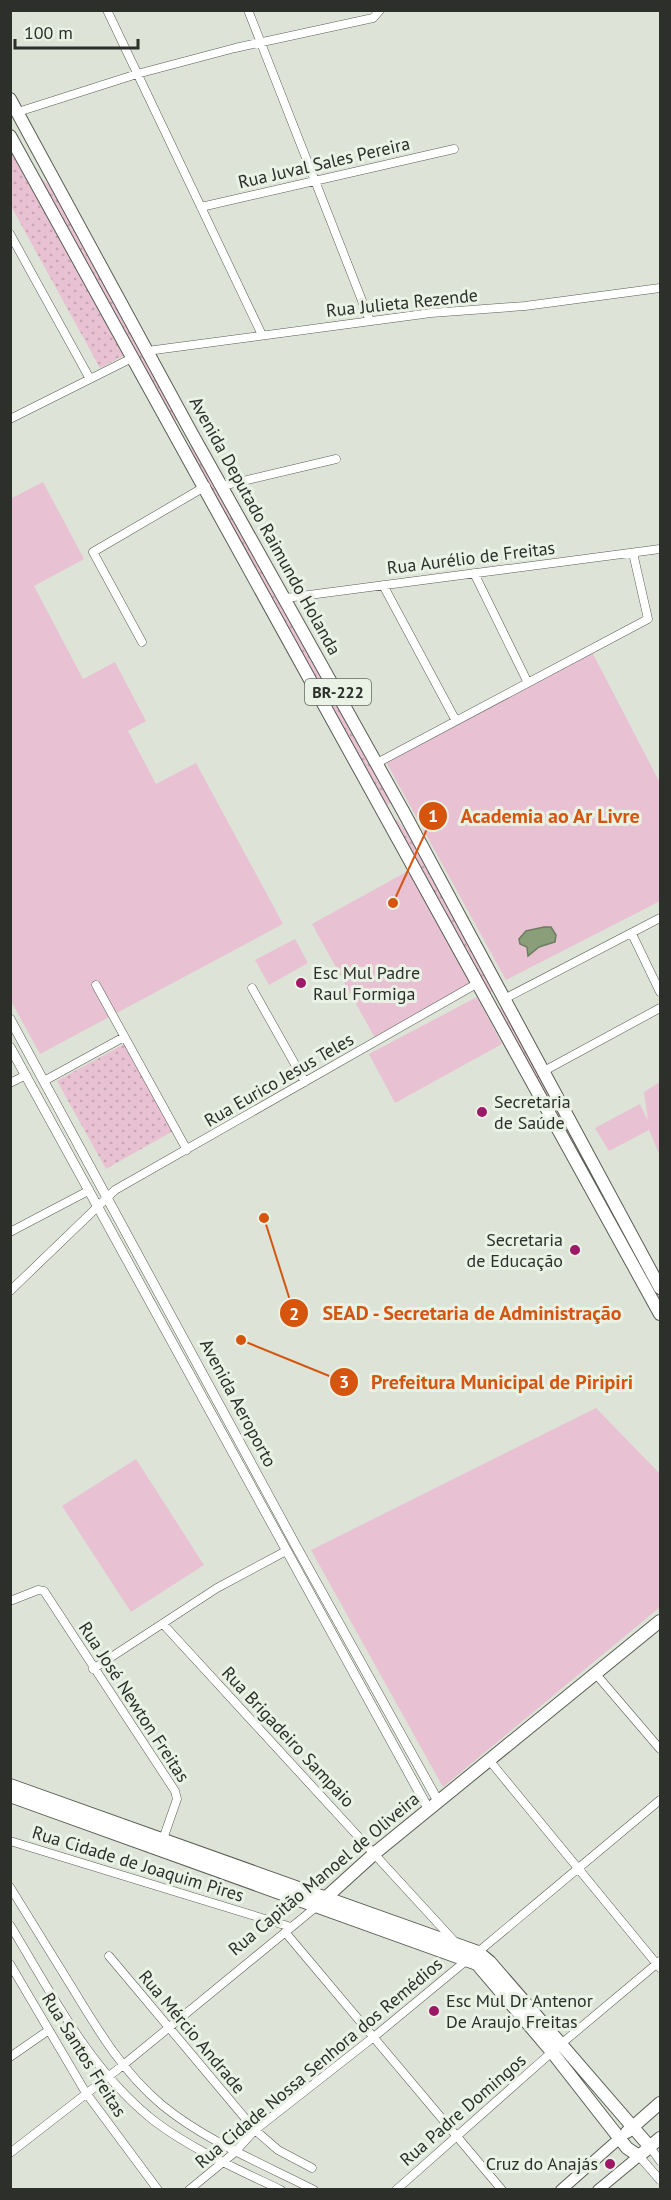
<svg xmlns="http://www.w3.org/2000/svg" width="671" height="2200" viewBox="0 0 671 2200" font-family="'PT Sans',sans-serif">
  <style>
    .green { fill: #e8c1d2 }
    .park { fill: url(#park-dots) }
    .water { fill: #8a9e79; stroke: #6e7d61; stroke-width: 1.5 }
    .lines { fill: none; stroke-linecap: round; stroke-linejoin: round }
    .minor-casing { stroke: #585e53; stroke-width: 9 }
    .tertiary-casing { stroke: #585e53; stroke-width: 10 }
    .secondary-casing { stroke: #585e53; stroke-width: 12 }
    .primary-casing { stroke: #585e53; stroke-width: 14 }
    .minor { stroke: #fff; stroke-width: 8 }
    .tertiary { stroke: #fff; stroke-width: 9 }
    .secondary { stroke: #fff; stroke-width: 10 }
    .primary { stroke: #fff; stroke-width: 12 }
    .poi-dot { fill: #9e1868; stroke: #eaf1e5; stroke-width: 2 }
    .labels { text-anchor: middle; stroke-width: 6; stroke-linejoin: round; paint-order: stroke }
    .shield { fill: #eaf1e5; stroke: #656962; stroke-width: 1.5 }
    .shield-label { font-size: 16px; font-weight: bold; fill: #2c2f2a }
    .street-label { font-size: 18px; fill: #2c2f2a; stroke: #eaf1e5 }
    .poi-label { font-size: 18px; fill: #2c2f2a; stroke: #eaf1e5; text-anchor: start }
    .leader { fill: none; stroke: #d5550f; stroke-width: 2 }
    .callout-dot { fill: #d5550f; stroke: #eaf1e5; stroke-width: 2 }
    .mark-label { font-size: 18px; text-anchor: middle; font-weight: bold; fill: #fff }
    .callout-label { font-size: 20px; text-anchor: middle; font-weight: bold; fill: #d5550f; stroke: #eaf1e5; stroke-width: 6; stroke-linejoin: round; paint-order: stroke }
  </style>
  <defs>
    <pattern id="park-dots" width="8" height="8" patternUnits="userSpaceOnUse" patternTransform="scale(1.5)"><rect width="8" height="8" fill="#e8c1d2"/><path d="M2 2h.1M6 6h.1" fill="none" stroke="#c7a6b4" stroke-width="1.8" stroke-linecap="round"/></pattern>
  </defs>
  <rect width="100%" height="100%" fill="#dde4d7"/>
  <path class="green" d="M43,482L84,559L34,586L83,679L115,662L146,721L128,731L156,784L196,763L283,924L40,1054L11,1001L10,499Z
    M591,650L660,783V901L506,980L385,760Z
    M408,871L471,985L375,1038L312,924Z
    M295,939L308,963L269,985L255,960Z
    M477,997L502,1044L395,1103L369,1054Z
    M660,1082V1156L649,1130L609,1151L595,1128L640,1104L648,1121L644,1092Z
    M596,1408L660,1474V1607L443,1787L311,1550Z
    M136,1459L204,1565L131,1612L62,1506Z"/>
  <path class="park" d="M10,148L125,355L100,368L11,206Z
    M42,179L51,187L179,419L174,421L40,180Z
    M191,446L200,457L391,802L388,805L378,794L188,447Z
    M396,819L407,832L493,990L492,992H488L394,821Z
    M500,1008H503L660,1296V1307L498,1012Z
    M124,1044L173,1131L106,1169L57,1081Z"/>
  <path class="water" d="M544,927H551L556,935L555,942L539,947L528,956L527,947L520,944L519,939L526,931Z"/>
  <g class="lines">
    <defs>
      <path id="minor" d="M107,10L262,335
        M248,10L370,321
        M18,112L137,74L235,48L373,18L380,10
        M201,207L454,149
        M10,234L90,379
        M147,351L431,313L525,306L660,288
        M10,419L134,357
        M222,486L336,459
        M474,573L528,683
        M383,585L456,721
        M286,598L660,549
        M142,642L93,552L206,486
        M377,763L648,619L633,553
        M632,934L660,992
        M96,985L187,1150
        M252,988L305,1082
        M504,999L660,918
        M544,1071L660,1008
        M44,1081L124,1037
        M10,1083L26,1075
        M10,1232L88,1191
        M10,1291L115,1190L478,983
        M10,1601L38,1590L44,1591L175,1791L177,1799L163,1839
        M163,1624L456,1943
        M93,1669L217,1588L286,1551
        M595,1673L660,1749
        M489,1760L660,1968
        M10,1841L291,1927
        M10,1887C31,1921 52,1955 73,1989C99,2032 123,2072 162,2105C206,2141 263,2164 314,2190
        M10,1925C52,1994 89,2069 153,2120C191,2149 237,2169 281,2190
        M285,1932L502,2190
        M478,1952L660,1800
        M109,1956L255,2130L278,2150L312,2168
        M10,1964L86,2093L158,2190
        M10,2057L49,2030
        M650,2147L660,2161
        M10,2153L122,2066L316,1907
        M639,2156L660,2180
        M189,2190L234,2153L255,2130L375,2036L467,1960
        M396,2190L561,2044L660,1961"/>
      <path id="tertiary" d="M10,1019L296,1546L438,1801
        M10,1047L429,1810"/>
      <path id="secondary" d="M561,2190L621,2137
        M598,2190L639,2156"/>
      <path id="primary" d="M10,99L191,432L403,811L660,1288
        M10,136L660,1314
        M10,1785L478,1952L490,1962L650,2147
        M10,1796L477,1964L552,2052L627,2148L639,2156L660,2138
        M322,1901L375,1853L660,1621
        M627,2132L660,2103"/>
    </defs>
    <use href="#minor" class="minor-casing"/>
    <use href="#tertiary" class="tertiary-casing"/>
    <use href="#secondary" class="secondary-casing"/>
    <use href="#primary" class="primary-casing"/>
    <use href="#minor" class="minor"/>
    <use href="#tertiary" class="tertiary"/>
    <use href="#secondary" class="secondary"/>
    <use href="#primary" class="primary"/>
  </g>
  <g class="poi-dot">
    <circle cx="301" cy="983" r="6"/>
    <circle cx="482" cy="1112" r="6"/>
    <circle cx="575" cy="1250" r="6"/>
    <circle cx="434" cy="2011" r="6"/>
    <circle cx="610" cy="2164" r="6"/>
  </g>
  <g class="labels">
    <rect class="shield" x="305" y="679" width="66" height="26" rx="4.5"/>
    <g class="shield-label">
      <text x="338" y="698">BR-222</text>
    </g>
    <g class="street-label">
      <text transform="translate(324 163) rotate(-13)" y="6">Rua Juval Sales Pereira</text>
      <text transform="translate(402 303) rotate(-6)" y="6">Rua Julieta Rezende</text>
      <text transform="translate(265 526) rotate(61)" y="6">Avenida Deputado Raimundo Holanda</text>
      <text transform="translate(471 558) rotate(-7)" y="6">Rua Aurélio de Freitas</text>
      <text transform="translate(279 1080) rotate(-30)" y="6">Rua Eurico Jesus Teles</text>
      <text transform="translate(238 1403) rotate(62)" y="6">Avenida Aeroporto</text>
      <text transform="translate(134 1702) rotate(57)" y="6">Rua José Newton Freitas</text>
      <text transform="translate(288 1737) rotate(47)" y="6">Rua Brigadeiro Sampaio</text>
      <text transform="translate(138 1864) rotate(17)" y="6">Rua Cidade de Joaquim Pires</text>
      <text transform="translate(324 1874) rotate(-40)" y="6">Rua Capitão Manoel de Oliveira</text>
      <text transform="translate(192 2032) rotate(50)" y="6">Rua Mércio Andrade</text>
      <text transform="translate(84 2055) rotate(58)" y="6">Rua Santos Freitas</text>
      <text transform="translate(319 2063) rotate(-40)" y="6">Rua Cidade Nossa Senhora dos Remédios</text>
      <text transform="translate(463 2110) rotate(-41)" y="6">Rua Padre Domingos</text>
    </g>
    <g class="poi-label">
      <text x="313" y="979">Esc Mul Padre<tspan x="313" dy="21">Raul Formiga</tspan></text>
      <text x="494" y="1108">Secretaria<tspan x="494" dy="21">de Saúde</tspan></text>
      <text x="563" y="1246" text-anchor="end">Secretaria<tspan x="563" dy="21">de Educação</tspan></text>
      <text x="446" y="2007">Esc Mul Dr Antenor<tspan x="446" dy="21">De Araujo Freitas</tspan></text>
      <text x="598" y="2170" text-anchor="end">Cruz do Anajás</text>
    </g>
  </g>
  <path class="leader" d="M393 903L433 816M264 1218L294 1313M241 1340L344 1382"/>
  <g class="callout-dot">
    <circle cx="393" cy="903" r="6"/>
    <circle cx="264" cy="1218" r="6"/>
    <circle cx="241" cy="1340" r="6"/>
    <circle cx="433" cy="816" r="15"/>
    <circle cx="294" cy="1313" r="15"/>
    <circle cx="344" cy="1382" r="15"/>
  </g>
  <g class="mark-label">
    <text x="433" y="822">1</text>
    <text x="294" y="1320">2</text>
    <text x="344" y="1388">3</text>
  </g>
  <g class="callout-label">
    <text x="550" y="823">Academia ao Ar Livre</text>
    <text x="472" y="1320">SEAD - Secretaria de Administração</text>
    <text x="502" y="1389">Prefeitura Municipal de Piripiri</text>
  </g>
  <rect width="671" height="2200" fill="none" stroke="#2c2f2a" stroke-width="24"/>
  <path d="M15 39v9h123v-9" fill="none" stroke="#2c2f2a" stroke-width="3"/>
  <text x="24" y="39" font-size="18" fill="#2c2f2a" stroke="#eaf1e5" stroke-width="4.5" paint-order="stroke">100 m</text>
</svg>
